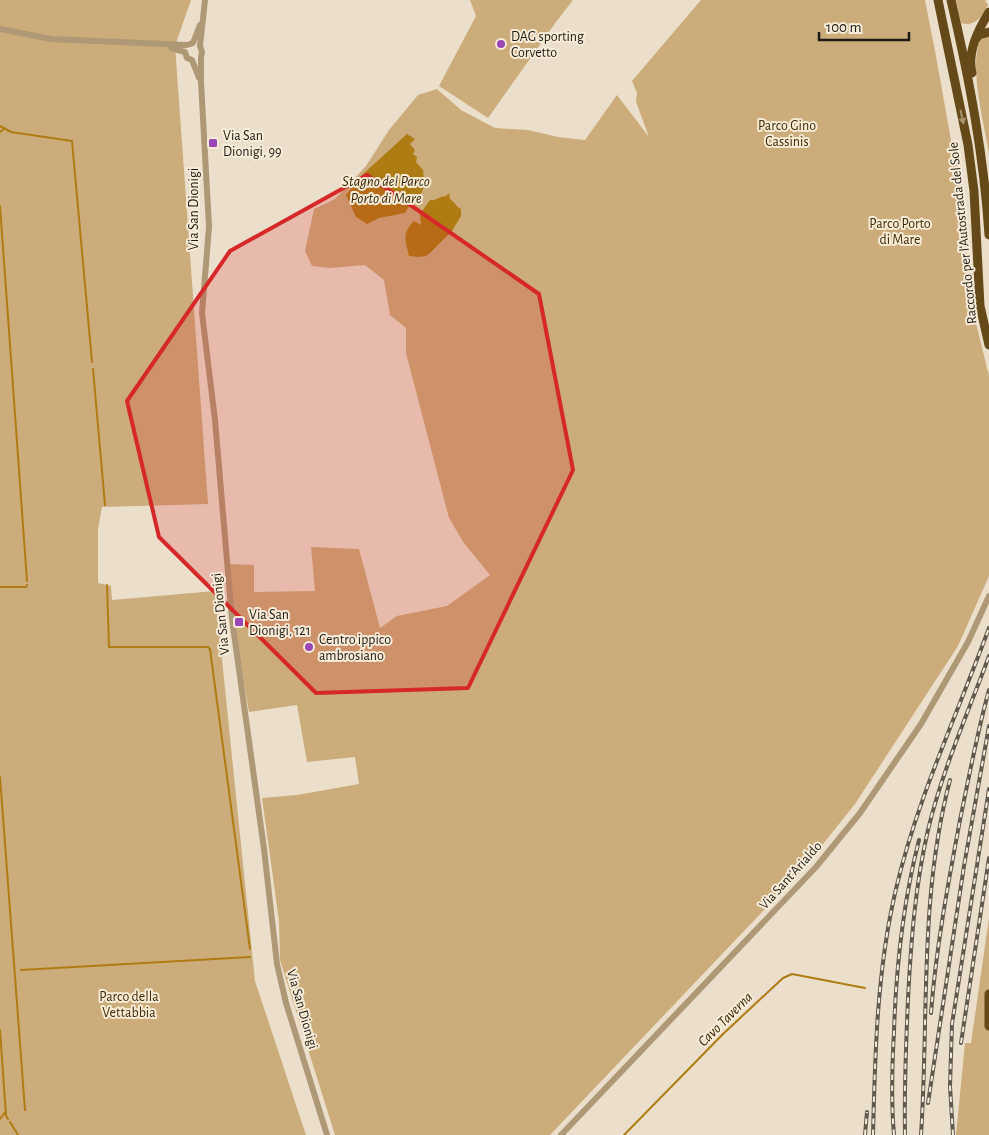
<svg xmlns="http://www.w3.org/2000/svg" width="989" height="1135" viewBox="0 0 989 1135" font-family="'Alegreya Sans',sans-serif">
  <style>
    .green { fill: #ccac7b }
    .water { fill: #af7c13 }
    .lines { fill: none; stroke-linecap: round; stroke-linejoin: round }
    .stream { stroke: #af7c13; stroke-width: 2 }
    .minor { stroke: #af9875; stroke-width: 6 }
    .highway { stroke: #654918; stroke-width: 9 }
    .rail-casing { stroke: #5f594e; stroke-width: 4 }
    .rail { stroke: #f8ecd9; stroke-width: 2; stroke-dasharray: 5.5; stroke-linecap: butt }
    .oneway { fill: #a7926f }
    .marked { fill: #d62828; fill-opacity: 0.2; stroke: #d62828; stroke-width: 4; stroke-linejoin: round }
    .poi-dot { fill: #9a46b5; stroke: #f8ecd9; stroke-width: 2 }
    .labels { text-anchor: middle; stroke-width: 4; stroke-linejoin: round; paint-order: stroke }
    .poi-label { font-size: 14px; fill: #1f1b14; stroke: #f8ecd9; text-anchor: start }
    .park-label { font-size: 14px; fill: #402b02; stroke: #f8ecd9 }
    .street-label { font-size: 14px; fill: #1f1b14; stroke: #f8ecd9 }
    .water-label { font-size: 15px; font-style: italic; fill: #392500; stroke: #f8ecd9 }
  </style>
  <rect width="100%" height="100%" fill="#ebdfcc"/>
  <path class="green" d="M0,0H191L175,46L208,504L102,507L98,529V583L111,586L112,600L215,591L255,981L306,1135H0Z
    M470,0H573L556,22L488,118L439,86L476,16Z
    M701,0H925L936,56L954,157H960L965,229L968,291L989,376V576L958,646L855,804L803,869L550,1135H335L280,960L279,921L262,798L297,795L359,784L355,757L307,762L297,705L249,712L233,618L228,564L254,565V592L315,591L311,547L359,549L380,628L397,616L447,606L490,575L464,543L449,518L406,353V328L390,315L384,280L365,265L330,268L312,266L305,251L314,209L335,199L366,166L389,130L418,95L437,89L461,110L495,128L528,130L558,137L585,140L617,95L649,137L636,102L637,93L632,81Z
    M956,0H985L988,5C981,17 976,27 961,23Z
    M989,36V153C984,123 969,67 980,40Z
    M989,918V1135H956L965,1043H971Z"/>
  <path class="water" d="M407,134L415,139L410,144L415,150L413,154L417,157L416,162L423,170C427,201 417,191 405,213L379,218L367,224L356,217L346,195L361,176Z
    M449,193L450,199C455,202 456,207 461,209V216L452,231L430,253L426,256L419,257L409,256C405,240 402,233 414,221L421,225L420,214L430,200C436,201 440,196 446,196Z"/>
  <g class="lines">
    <path class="stream" d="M0,126L11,132L72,141L92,362
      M0,132L5,128
      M0,206L27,581
      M93,369L105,505
      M107,585L109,647H208L210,649L250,949
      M0,587H26L27,585
      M0,777L25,1110
      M21,970L250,957
      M0,1030L6,1116L8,1119
      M0,1119L6,1111
      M10,1122L18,1135
      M624,1135L723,1034L783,978L792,974L865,988"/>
    <path class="minor" d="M205,0L200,46L202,52L201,57V82L209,227L202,313L215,420L232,619L264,849L277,964L286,1003L327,1135
      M0,29L51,39L187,45L193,43L200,25
      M171,48L185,52L187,58L192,60L199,78
      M561,1135L816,867L860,813L921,724L968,642L989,596"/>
    <path class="highway" d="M938,0L968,145L974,191L980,306L989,345
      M951,0C969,78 984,155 989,235
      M975,40L979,35L989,32
      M972,73C967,52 978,30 989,12
      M989,994V1026"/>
    <defs>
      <path id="rail" d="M931,1013C936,948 948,884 960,820C969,777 977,733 989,690
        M961,1043L989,858
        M928,1103L964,866L989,726
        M865,1135L867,1112
        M873,1135C875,1053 877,969 896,889C917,799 957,715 989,628
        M894,1135C891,1101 892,1066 894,1032C896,967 903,903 919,840
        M905,1135C904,1089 906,1044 908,999C911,942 915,886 928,830C942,771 968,713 989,656
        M921,1135C929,1015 919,898 950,780
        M953,1135L950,1086L952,1024L989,789"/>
    </defs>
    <use href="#rail" class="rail-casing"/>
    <use href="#rail" class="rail"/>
  </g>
  <defs><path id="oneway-solid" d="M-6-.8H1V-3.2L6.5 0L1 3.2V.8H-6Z" transform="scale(1.25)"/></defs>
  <use class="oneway" href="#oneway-solid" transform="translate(962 117) rotate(78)"/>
  <path class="marked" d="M367,175L539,294L573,470L468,688L316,693L159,537L127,401L230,251Z"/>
  <g class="poi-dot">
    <circle cx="501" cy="44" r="5"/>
    <rect x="208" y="138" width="10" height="10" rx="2.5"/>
    <rect x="234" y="617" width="10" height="10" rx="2.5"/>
    <circle cx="309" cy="647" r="5"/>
  </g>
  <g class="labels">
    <g class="poi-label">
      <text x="511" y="41">DAG sporting<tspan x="511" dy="16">Corvetto</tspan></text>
      <text x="223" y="140">Via San<tspan x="223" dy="16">Dionigi, 99</tspan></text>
      <text x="249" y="619">Via San<tspan x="249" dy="16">Dionigi, 121</tspan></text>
      <text x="319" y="644">Centro ippico<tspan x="319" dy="16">ambrosiano</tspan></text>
    </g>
    <g class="park-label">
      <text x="787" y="130">Parco Gino<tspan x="787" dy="16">Cassinis</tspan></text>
      <text x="900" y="228">Parco Porto<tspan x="900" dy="16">di Mare</tspan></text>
      <text x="129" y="1001">Parco della<tspan x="129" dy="16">Vettabbia</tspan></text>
    </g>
    <g class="street-label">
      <text transform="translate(193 209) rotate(-90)" y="5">Via San Dionigi</text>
      <text transform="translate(962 233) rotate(-96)" y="5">Raccordo per l'Autostrada del Sole</text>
      <text transform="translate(220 614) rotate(-96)" y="5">Via San Dionigi</text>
      <text transform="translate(790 875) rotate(-48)" y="5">Via Sant'Arialdo</text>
      <text transform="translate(303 1009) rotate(74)" y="5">Via San Dionigi</text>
    </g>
    <g class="water-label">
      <text x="386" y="186">Stagno del Parco<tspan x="386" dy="17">Porto di Mare</tspan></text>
      <text transform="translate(725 1019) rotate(-45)" y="5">Cavo Taverna</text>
    </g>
  </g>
  <path d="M819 32v8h90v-8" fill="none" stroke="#1f1b14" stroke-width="2.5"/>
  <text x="826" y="32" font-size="15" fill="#1f1b14" stroke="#f8ecd9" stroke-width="4" paint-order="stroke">100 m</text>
</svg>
